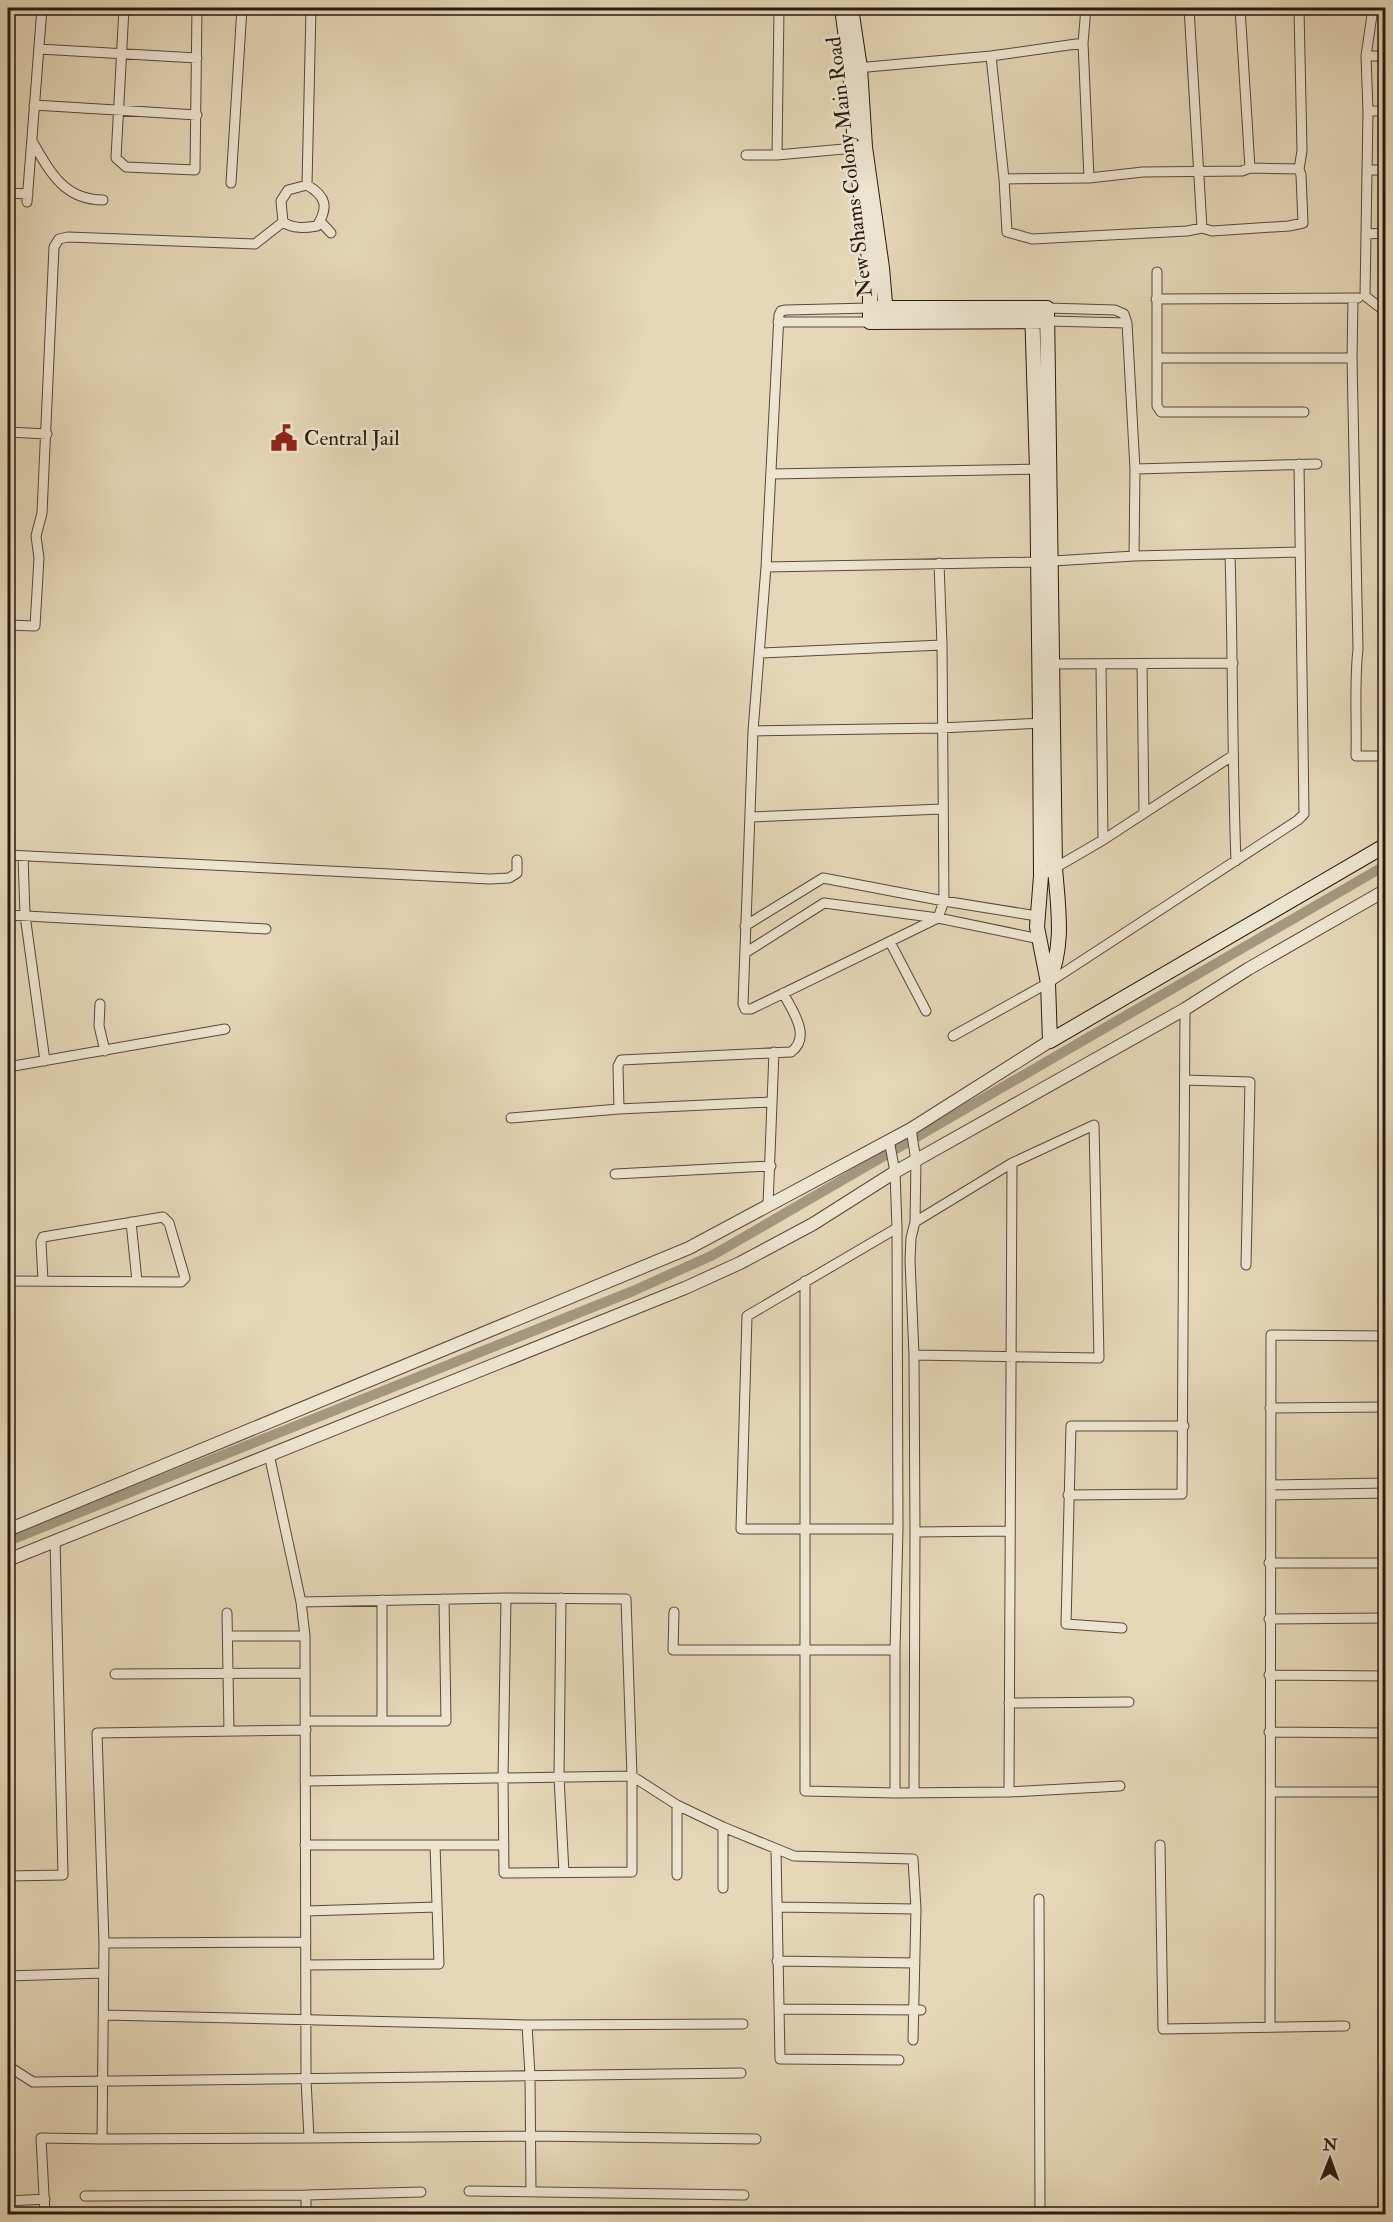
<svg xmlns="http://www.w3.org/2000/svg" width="1393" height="2222" viewBox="0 0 1393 2222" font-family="'IM FELL Double Pica',serif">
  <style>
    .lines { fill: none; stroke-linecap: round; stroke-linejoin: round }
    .canal { stroke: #a4977f; stroke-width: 10 }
    .minor-casing { stroke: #56493a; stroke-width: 11 }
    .tertiary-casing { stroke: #56493a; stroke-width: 14 }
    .secondary-casing { stroke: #261a10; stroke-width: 16 }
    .minor { stroke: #eee5d1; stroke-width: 9 }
    .tertiary { stroke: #eee5d1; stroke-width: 12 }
    .secondary { stroke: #eee5d1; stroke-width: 14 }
    .labels { text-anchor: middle; stroke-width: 5; stroke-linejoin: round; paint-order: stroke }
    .street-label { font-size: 21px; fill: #261a10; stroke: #eee5d1 }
    .poi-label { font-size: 21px; fill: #261a10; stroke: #eee5d1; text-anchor: start }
  </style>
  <rect width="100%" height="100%" fill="#e5d7b8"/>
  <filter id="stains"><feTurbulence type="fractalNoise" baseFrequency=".00333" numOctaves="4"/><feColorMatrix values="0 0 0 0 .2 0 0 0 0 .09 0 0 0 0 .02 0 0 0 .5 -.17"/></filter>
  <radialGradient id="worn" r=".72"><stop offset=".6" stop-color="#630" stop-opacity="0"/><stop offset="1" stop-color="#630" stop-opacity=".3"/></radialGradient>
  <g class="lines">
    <path class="canal" d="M8,1541L633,1291L713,1255L1386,865"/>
    <defs>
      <path id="minor" d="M124,8L116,158L126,167L195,170L197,8
        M1086,8L1083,43L1089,178
        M1189,8L1202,228
        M1240,8L1250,168
        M1373,8L1366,56L1368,111L1365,296L1386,312
        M39,49L197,58
        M991,56L1004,179L1007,232L1032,239L1187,231L1202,228L1212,231L1289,226L1303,223L1301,175L1299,169L1302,151L1299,8
        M1366,56H1386
        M856,68L991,56L1083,43
        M34,105L197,115
        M1368,111H1386
        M32,141C50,172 64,200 103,200
        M746,155H777L855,148
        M777,155L779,8
        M1367,170H1386
        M1004,179L1089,178L1143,172L1242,171L1250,168L1299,169
        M231,183L242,8
        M307,185L311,8
        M8,193L28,194
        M27,202L42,8
        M320,221L331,233
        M1366,234L1386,233
        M1157,272V406L1161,412H1304
        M1156,299L1358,298
        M1353,299L1352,358L1358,649C1354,684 1357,720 1356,756H1386
        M870,308L786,310L781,311L779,315L766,567L753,731L743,1004L745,1009H751L938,918L944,901L942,645L939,563
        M1047,308L1115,310L1124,314L1127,323L1135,469L1134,556
        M1048,321L1127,323
        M778,322H870
        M1158,358H1352
        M8,432L47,434
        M1135,469L1317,464
        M771,474L1042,469
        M1230,554C1233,657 1232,759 1236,861
        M766,567L1037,562L1134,556L1299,552
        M8,625L35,626L39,558L36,536L42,513L54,247L59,239L68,237L255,244L283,222L281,201L288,190L307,185C326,196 329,207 317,226C305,228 293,229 283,222
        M760,653L942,645
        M1048,664L1233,663
        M1142,664L1144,813
        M1101,665L1103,840
        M753,731L940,728L1044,723
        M751,817L942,809
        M8,855L490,879L509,878L517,873V860
        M23,856L25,915L45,1061
        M1041,876L1103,840L1232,756
        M8,915L266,929
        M745,926L823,878L944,901L1037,916
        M890,942L926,1011
        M745,953L824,903L938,918L1040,939
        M100,1004L99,1026L105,1051
        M953,1036L1048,983L1298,820L1304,814L1299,464
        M8,1067L225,1029
        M1185,1080L1250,1082L1246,1265
        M619,1109L618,1066L621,1060L791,1052C812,1037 792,1010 783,993
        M511,1118L619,1109L771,1102
        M911,1129L916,1161L915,1222L911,1238L910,1260L914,1355L915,1532L914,1793
        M889,1140L895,1172L897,1228L898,1529L895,1650V1793L1009,1792L1120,1786
        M615,1174L771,1166
        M768,1205L774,1052
        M131,1222L137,1281
        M897,1228L747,1316L741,1529H898
        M8,1281L181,1282L185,1278L169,1223L163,1217L43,1237L41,1242L43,1281
        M805,1281V1791L895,1793
        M914,1355L1099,1358L1094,1125L1012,1163L915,1222
        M1270,1408L1386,1407
        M269,1454L301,1602L305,1636L306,2080L309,2138L530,2136L756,2139
        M1271,1485L1386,1483
        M1068,1495L1182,1494L1185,1009
        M1271,1495L1386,1493
        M915,1532L1010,1531
        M1269,1563H1386
        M561,1598L559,1777L564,1873
        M301,1602L506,1598L626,1599L632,1776V1872L504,1873L503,1778L506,1598
        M674,1612L673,1650H895
        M227,1613L229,1731
        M1269,1619L1386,1618
        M1122,1628L1066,1624L1071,1426H1184
        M228,1636H305
        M115,1674L305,1673
        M1269,1675L1386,1676
        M1009,1703L1129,1702
        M306,1721H446L444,1599
        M382,1721V1600
        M1269,1732L1386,1733
        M305,1781L632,1776L677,1805L723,1827L794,1856L913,1859L916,1909L913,2040
        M1009,1792L1012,1163
        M1271,1792H1386
        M723,1827V1888
        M305,1845H504
        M1160,1845L1163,2029L1345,2026
        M776,1850L780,2059L899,2060
        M677,1875V1805
        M8,1876L63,1875L55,1540
        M1039,1899L1040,2214
        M777,1907L916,1909
        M306,1911L437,1907
        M306,1942L104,1943L97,1733L306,1730
        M104,1943L102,2139L309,2138
        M777,1961L915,1963
        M306,1965L439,1964L435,1845
        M8,1976L104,1973
        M779,2009L921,2010
        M104,2015L527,2025L743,2024
        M527,2025L530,2075L531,2192
        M1270,2027L1271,1335L1386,1336
        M8,2066L33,2082L741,2073
        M469,2191L744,2195
        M306,2195L421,2192
        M85,2196L306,2195V2214
        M8,2201L45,2199
        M45,2214L41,2138L102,2139"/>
      <path id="tertiary" d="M8,1530L689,1248L911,1129L1050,1041
        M8,1560L685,1288L740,1263L813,1224L895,1172L1185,1009L1248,969L1386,890"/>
      <path id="secondary" d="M842,8L850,68L855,148L870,267V322L1040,321
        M851,8L860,68L865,147L882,268L886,315
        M870,308H1047L1055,868C1058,907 1065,946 1048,983
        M1032,308L1037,469L1040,723L1041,876L1037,927L1048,983L1050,1041L1386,845"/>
    </defs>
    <use href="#minor" class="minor-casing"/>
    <use href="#tertiary" class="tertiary-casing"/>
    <use href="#secondary" class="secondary-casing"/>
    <use href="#minor" class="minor"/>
    <use href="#tertiary" class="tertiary"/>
    <use href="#secondary" class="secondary"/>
  </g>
  <defs>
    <symbol id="civic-bare" viewBox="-9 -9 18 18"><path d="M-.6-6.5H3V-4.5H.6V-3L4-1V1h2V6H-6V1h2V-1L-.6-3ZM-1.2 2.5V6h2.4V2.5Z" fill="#8f2418" stroke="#eee5d1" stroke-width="2.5" paint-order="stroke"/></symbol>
  </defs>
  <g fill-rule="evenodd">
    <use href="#civic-bare" x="265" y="419" width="38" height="38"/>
  </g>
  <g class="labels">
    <g class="street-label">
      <text transform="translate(849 167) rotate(-97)" y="7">New Shams Colony Main Road</text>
    </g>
    <g class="poi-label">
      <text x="304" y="445">Central Jail</text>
    </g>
  </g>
  <rect width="1393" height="2222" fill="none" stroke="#e5d7b8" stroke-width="30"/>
  <rect x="9" y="9" width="1375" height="2204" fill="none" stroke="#261a10" stroke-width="3"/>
  <rect x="15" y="15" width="1363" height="2192" fill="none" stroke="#261a10" stroke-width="1.5"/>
  <g transform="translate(1330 2159) rotate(1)" stroke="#eee5d1" stroke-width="4.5" paint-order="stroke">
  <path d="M0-4.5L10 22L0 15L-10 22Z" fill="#261a10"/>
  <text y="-9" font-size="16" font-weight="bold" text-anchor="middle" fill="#261a10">N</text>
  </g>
  <rect width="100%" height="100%" filter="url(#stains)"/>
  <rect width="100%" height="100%" fill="url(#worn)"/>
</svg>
